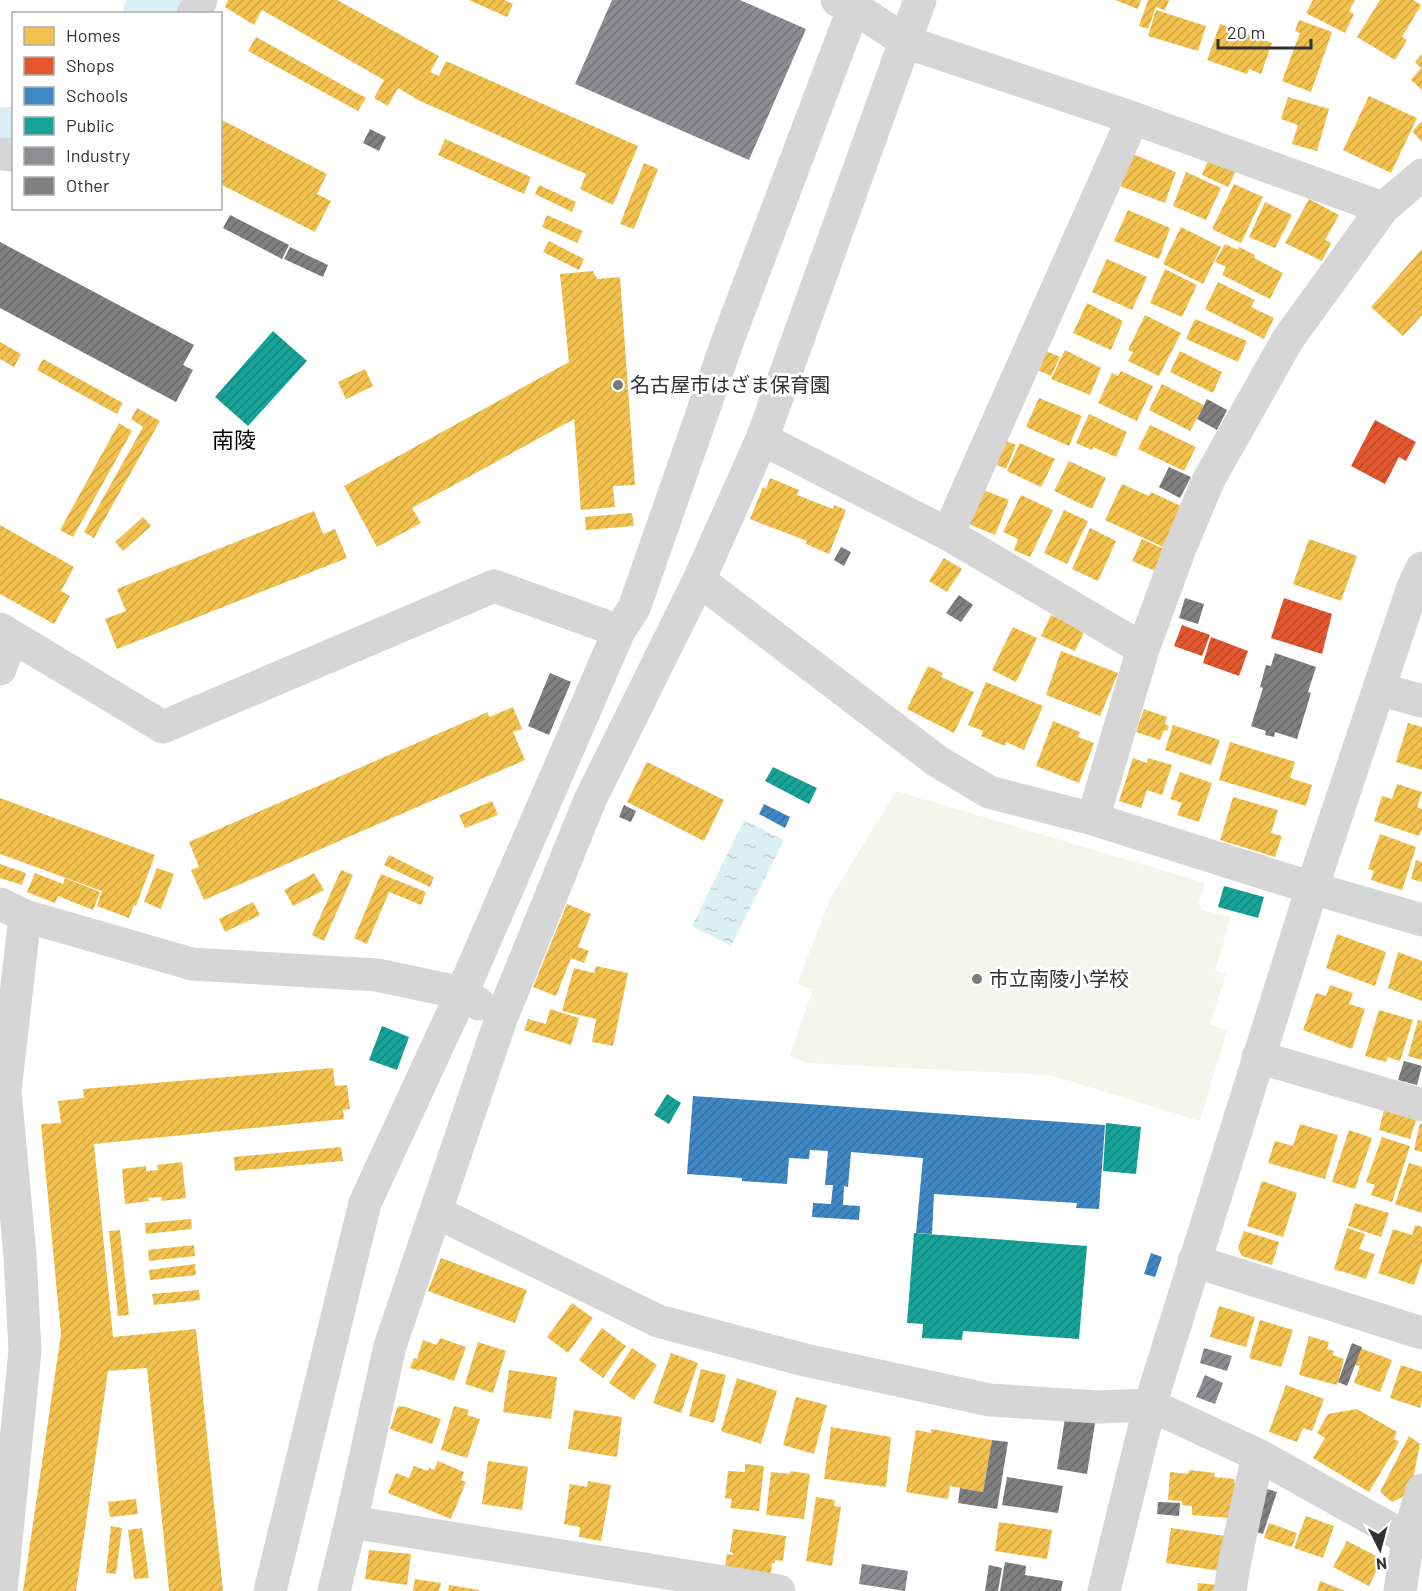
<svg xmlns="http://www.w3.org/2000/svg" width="1422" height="1591" viewBox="0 0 1422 1591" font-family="Barlow,'Noto Sans JP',sans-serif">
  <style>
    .grass { fill: #f4f6ee }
    .water { fill: url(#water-ripples) }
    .homes { fill: url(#homes-hatch) }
    .shops { fill: url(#shops-hatch) }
    .schools { fill: url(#schools-hatch) }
    .public { fill: url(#public-hatch) }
    .industry { fill: url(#industry-hatch) }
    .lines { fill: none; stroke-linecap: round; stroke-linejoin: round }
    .river { stroke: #dbf0f4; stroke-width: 56 }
    .building { fill: url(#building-hatch) }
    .minor { stroke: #d6d6d6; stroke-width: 33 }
    .poi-dot { fill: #7a7a7a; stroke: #fff; stroke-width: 2 }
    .labels { text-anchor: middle; stroke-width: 6; stroke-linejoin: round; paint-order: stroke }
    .poi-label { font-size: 20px; fill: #323232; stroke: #fff; text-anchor: start }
    .quarter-label { font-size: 22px; fill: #000; stroke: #fff }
  </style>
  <defs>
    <pattern id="water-ripples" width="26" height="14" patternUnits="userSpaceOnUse" patternTransform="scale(1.5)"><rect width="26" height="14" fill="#dbf0f4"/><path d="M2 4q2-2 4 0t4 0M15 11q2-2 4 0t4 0" fill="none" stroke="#bcced2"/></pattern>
    <pattern id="homes-hatch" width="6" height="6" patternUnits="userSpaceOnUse" patternTransform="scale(1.5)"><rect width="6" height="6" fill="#f2c14e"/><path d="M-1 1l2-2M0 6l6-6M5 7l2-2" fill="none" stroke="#d0a645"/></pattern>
    <pattern id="shops-hatch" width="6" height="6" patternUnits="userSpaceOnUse" patternTransform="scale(1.5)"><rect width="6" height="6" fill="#e4572e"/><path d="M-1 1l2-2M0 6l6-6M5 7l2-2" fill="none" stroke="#b94928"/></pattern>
    <pattern id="schools-hatch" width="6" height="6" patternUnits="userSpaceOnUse" patternTransform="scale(1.5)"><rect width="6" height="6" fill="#3f88c5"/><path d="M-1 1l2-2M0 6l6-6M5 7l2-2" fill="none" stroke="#3570a1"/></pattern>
    <pattern id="public-hatch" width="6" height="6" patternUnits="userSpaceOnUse" patternTransform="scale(1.5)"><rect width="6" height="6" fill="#17a398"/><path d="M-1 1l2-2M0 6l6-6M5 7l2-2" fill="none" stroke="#15857d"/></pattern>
    <pattern id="industry-hatch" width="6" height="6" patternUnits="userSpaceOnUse" patternTransform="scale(1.5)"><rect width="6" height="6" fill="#8d8d92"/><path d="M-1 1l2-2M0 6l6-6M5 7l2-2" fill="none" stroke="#747478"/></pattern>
    <pattern id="building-hatch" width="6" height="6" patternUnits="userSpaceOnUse" patternTransform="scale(1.5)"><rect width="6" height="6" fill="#808080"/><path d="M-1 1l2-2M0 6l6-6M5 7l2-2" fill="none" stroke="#696969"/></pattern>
  </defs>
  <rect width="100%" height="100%" fill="#fff"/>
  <path class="grass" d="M896,791L1205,883L1199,903L1202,910L1231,917L1215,970L1226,974L1210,1024L1227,1031L1200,1121L1050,1075L806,1063L790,1055L813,989L797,984L831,897Z"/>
  <path class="water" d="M744,820L784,840L731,946L692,926Z"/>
  <path class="homes" d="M228,0H337L439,56L430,72L439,76L446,61L638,146L613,205L580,189L586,174L420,101L398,88L388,106L374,98L384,80L262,10L254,25L225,7Z
    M469,0H504L513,4L507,17Z
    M1115,0H1141L1138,9Z
    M1148,0H1169L1165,10L1156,7L1148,29L1139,26Z
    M1313,0H1355L1349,11L1354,14L1345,33L1306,13Z
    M1380,0H1413L1421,5L1402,37L1407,40L1395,60L1357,37Z
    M1156,10L1206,26L1198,51L1148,36Z
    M1299,20L1332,32L1311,92L1282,81L1300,33L1295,31Z
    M1220,24L1272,43L1261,74L1249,69L1247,74L1207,60Z
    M256,37L366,98L358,111L248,51Z
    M1422,54V90L1411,80L1421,68L1415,62Z
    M1369,96L1417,118L1391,173L1343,150Z
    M1288,97L1329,109L1317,151L1292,144L1298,125L1281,119Z
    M220,119L327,174L317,194L331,201L315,232L220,184Z
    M1422,121V142L1412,131Z
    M445,139L531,177L524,194L438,155Z
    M1133,154L1176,172L1165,203L1120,186Z
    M1210,156L1237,169L1228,187L1202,175Z
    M644,163L658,169L634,229L620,224Z
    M1186,172L1221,188L1206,220L1173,206Z
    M1234,184L1263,197L1241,243L1212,229Z
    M539,185L576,202L572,212L535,194Z
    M1309,199L1339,215L1325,240L1331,243L1322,261L1285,243Z
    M1265,202L1292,215L1275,248L1249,237Z
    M1128,210L1170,228L1159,259L1114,241Z
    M547,215L583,231L577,243L542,227Z
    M1181,227L1221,247L1203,284L1163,264Z
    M549,241L584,259L579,270L543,252Z
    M1225,244L1238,250L1239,247L1255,255L1254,258L1283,273L1270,299L1222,275L1226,267L1215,262Z
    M1422,249V315L1403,336L1371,307Z
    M1107,259L1147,277L1132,310L1092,292Z
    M1165,269L1197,285L1182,317L1150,303Z
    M593,271L597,279L620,277L635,485L613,486L615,507L581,510L574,419L412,508L421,523L377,547L344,486L569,362L560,274Z
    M1218,282L1255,300L1251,307L1274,318L1264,339L1205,309Z
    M1087,303L1123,321L1111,350L1073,333Z
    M1145,315L1181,333L1159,376L1128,361L1133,352L1128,350Z
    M1195,319L1247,341L1238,362L1186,339Z
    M0,342L21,354L14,367L0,359Z
    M1039,348L1060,357L1051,376L1031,367Z
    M1065,350L1101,368L1090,395L1051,379Z
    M1180,351L1222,372L1213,393L1170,372Z
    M43,359L123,403L117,414L37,370Z
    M365,369L373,386L346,399L338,382Z
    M1121,371L1153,386L1137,421L1098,403L1112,373L1118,376Z
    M1162,384L1204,405L1190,431L1149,410Z
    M1039,398L1082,416L1069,446L1026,427Z
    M137,408L160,421L94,538L84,532L143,427L131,419Z
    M1089,414L1127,432L1116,457L1093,447L1092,450L1076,443Z
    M119,423L132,431L73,537L60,530Z
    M1150,425L1196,447L1184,471L1138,449Z
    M999,438L1016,445L1006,469L988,461Z
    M1020,443L1055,459L1041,487L1007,471Z
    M1069,461L1106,478L1092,509L1054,491Z
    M770,478L799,490L797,495L833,509L834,505L846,510L829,554L806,544L807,541L750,519L763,487L766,489Z
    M1122,484L1149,496L1151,492L1181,506L1163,547L1105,520Z
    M978,488L1009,500L995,535L964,522Z
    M1021,495L1053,510L1030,557L1014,550L1018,539L1003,532Z
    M1064,510L1088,521L1067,564L1044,553Z
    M314,511L323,534L335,529L347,558L117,649L105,619L126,611L117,589Z
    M632,513L634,526L586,530L585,517Z
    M143,517L151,526L123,551L115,542Z
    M0,525L74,567L61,591L70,596L54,624L0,594Z
    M1090,528L1116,541L1098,581L1072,569Z
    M1142,539L1164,549L1155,571L1132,561Z
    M1309,539L1357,556L1341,601L1293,584Z
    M944,558L962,569L947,592L929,581Z
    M1051,615L1085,630L1075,651L1041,636Z
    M1013,627L1037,638L1016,682L992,670Z
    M1061,651L1118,673L1100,716L1046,695Z
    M928,666L943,673L941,677L974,692L954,733L907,709Z
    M986,682L1043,706L1024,750L1006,742L1005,746L981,736L983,731L968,725Z
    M513,707L522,729L513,732L525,760L204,900L191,870L199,867L189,842L488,712L489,717Z
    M1144,709L1167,717L1165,724L1169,726L1167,731L1164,730L1160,740L1136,732Z
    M1053,721L1080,732L1078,737L1094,743L1079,783L1036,766Z
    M1408,723L1422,727V770L1396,762Z
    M1173,725L1220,740L1211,765L1165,750Z
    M1230,742L1295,762L1290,778L1312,785L1306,806L1219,780Z
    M1133,758L1147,763L1148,758L1172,765L1162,795L1147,790L1141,808L1119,801Z
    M647,762L724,800L704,841L627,802Z
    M1180,772L1212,783L1199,822L1177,815L1182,803L1170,799Z
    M1397,784L1422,792L1417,807L1422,809V829L1419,836L1374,821L1382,796L1392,799Z
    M1233,797L1278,810L1271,833L1282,836L1275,857L1220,840Z
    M0,798L155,855L136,906L134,905L129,918L97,906L102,891L0,854Z
    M492,801L498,815L465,828L459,815Z
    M1380,834L1416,847L1402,890L1371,880L1374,871L1368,869Z
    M389,855L434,877L430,887L384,865Z
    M1416,860L1422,862V882L1411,879Z
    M0,864L26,873L22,885L0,878Z
    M157,868L174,874L161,909L144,902Z
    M341,870L353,875L324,941L312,935Z
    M35,873L63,884L65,878L100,892L93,910L58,896L55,903L27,892Z
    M314,873L324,890L293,906L284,890Z
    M381,874L426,892L421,905L389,892L367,944L354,938Z
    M253,902L260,915L225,932L219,919Z
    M567,904L591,914L578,947L589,951L584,963L571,958L556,996L533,987Z
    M1337,934L1386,952L1375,986L1326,968Z
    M1398,952L1422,961V1001L1388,988Z
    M596,966L628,973L613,1046L592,1042L596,1019L562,1011L574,968L594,973Z
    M1330,985L1353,993L1349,1004L1365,1009L1352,1049L1303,1030L1316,993L1326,996Z
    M550,1009L579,1018L571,1045L524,1030L528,1019L546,1024Z
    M1379,1010L1413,1020L1400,1061L1388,1057L1386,1062L1365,1056Z
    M1418,1020L1422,1021V1060L1408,1056Z
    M333,1068L335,1086L347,1085L350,1109L343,1110L344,1119L94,1144L113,1337L196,1329L223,1591H169L147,1368L108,1371L76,1591H23L61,1334L41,1124L61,1123L58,1101L84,1098L83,1089Z
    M1384,1110L1416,1120L1410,1139L1379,1130Z
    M1420,1123L1422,1124V1152L1414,1150Z
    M1300,1124L1338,1135L1325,1179L1268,1163L1275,1141L1293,1146Z
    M1349,1130L1372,1138L1355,1189L1332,1182Z
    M1382,1137L1410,1146L1392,1202L1371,1195L1375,1185L1366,1182Z
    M341,1147L343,1161L235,1171L234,1157Z
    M182,1162L186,1198L162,1201V1197L148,1198L149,1201L125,1204L122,1169L146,1166V1171L158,1170L157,1165Z
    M1409,1163L1422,1167V1213L1395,1204Z
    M1262,1181L1297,1193L1283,1237L1247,1226Z
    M1355,1203L1389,1213L1381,1237L1348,1226Z
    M191,1219L192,1229L146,1234L145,1223Z
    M1415,1225L1422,1227V1262L1414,1285L1378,1273L1393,1229L1412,1235Z
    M1347,1228L1365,1234L1359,1249L1375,1254L1366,1279L1334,1269Z
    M120,1230L129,1315L118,1316L109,1231Z
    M1244,1231L1279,1242L1272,1265L1242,1256L1238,1248Z
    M194,1245L195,1256L149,1261L148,1250Z
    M441,1258L527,1290L515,1323L428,1291Z
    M195,1264L196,1275L150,1280L149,1270Z
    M199,1290L200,1300L154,1305L152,1294Z
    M572,1303L593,1318L568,1353L547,1337Z
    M1219,1306L1255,1317L1246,1347L1210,1337Z
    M1260,1320L1293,1330L1281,1367L1249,1358Z
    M602,1328L626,1346L603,1378L579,1360Z
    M1309,1336L1329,1342L1327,1349L1334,1351L1333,1355L1344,1359L1337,1385L1299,1375Z
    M440,1338L466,1347L454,1381L420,1369V1371L410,1368L414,1358L417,1359L423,1340L437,1345Z
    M478,1342L506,1351L493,1393L465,1384Z
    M632,1348L657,1365L634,1400L609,1383Z
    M1360,1348L1392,1360L1380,1392L1354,1383L1360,1366L1355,1365Z
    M671,1353L698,1363L681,1413L653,1403Z
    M1401,1365L1422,1372V1400L1420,1408L1390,1398Z
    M701,1369L726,1375L714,1423L689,1416Z
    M509,1370L557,1377L551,1419L503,1412Z
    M737,1378L777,1391L761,1444L721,1431Z
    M1286,1385L1324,1399L1312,1431L1303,1428L1297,1442L1269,1432Z
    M796,1397L827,1405L814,1454L783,1445Z
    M398,1406L403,1407V1406L441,1419L432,1444L390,1429Z
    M454,1406L469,1410L467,1415L480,1419L467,1458L441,1450Z
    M1357,1409L1397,1432L1394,1439L1399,1442L1369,1492L1313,1458L1325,1438L1317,1433L1328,1414Z
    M574,1410L622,1417L617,1457L568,1449Z
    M831,1427L891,1437L886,1487L824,1479Z
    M931,1429L992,1440L983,1492L950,1486L948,1499L906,1492L916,1430L931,1433Z
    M1409,1436L1420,1444L1410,1493L1392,1502L1380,1492Z
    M438,1461L464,1472L461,1480L466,1482L451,1519L388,1493L396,1473L409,1478L414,1466L428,1471L429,1468L434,1470Z
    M488,1461L528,1467L522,1510L482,1504Z
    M745,1464L764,1466L759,1511L730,1508L732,1499L725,1498L728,1471L745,1472Z
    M1189,1470L1215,1473L1214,1477L1235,1479L1234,1483L1245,1484L1229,1518L1192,1515V1506L1182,1505V1501L1168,1500L1170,1472L1188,1474Z
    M791,1471L810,1474L804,1519L766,1515L771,1472L790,1474Z
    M588,1481L611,1485L601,1541L579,1537L580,1527L564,1524L570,1484L587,1487Z
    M816,1497L835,1500L834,1506L841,1507L832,1566L806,1561Z
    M136,1499L138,1514L110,1517L108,1502Z
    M1306,1516L1334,1526L1323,1558L1294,1548Z
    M999,1522L1052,1530L1047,1559L995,1551Z
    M1269,1523L1297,1533L1292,1547L1264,1538Z
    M111,1526L122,1528L116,1574L106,1573Z
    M142,1528L149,1578L134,1579L128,1530Z
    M1171,1528L1226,1536L1221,1571L1166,1563Z
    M733,1529L786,1536L783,1561L775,1560V1563H772L770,1580L724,1575L727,1554L733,1555V1553L730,1552Z
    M1347,1541L1382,1559L1369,1586L1333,1567Z
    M369,1550L411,1554L407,1585L365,1579Z
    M415,1579L441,1583L439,1591H413Z
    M1320,1581L1345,1591H1317Z
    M1198,1583L1218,1585L1217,1591H1197Z
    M449,1585L479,1590V1591H448Z"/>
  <path class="shops" d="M1375,420L1416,442L1406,461L1399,457L1385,484L1351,466Z
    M1284,598L1332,614L1322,654L1271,638Z
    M1182,625L1210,635L1202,656L1174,646Z
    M1211,637L1248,651L1239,676L1203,663Z"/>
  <path class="schools" d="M764,804L790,817L785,828L759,814Z
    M693,1096L1105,1125L1099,1209L1076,1208L1077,1203L934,1194L932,1234L916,1233L923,1158L851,1152L848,1187L844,1186L843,1205L860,1206L859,1220L812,1217L813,1203L831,1204L833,1185H825L828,1151L810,1150L809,1159L789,1158L787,1184L742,1181V1178L687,1174Z
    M1151,1253L1162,1257L1155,1277L1144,1274Z"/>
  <path class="public" d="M273,331L307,361L248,426L215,397Z
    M773,767L817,788L809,804L765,781Z
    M1224,886L1264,897L1258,918L1218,907Z
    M382,1026L409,1037L397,1070L369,1060Z
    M667,1094L681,1103L669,1124L654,1115Z
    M1106,1123L1141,1127L1136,1174L1103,1171Z
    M914,1233L1087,1246L1079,1339L963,1331L962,1340L922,1338L923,1324L907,1323Z"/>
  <path class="industry" d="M612,0H740L806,29L749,160L575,84Z
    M1204,1348L1232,1356L1227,1371L1200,1363Z
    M1205,1375L1223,1383L1215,1404L1196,1397Z
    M862,1564L908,1571L905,1591L859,1584Z"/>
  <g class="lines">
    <path class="river" d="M151,14L161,0
      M0,135H14"/>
  </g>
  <path class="building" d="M370,129L386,137L379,151L363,143Z
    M230,215L289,245L282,259L223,228Z
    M0,242L194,345L183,365L193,370L176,402L0,308Z
    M290,247L328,265L323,277L284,259Z
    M1207,399L1227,410L1217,430L1197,419Z
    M1169,467L1191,477L1180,498L1159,487Z
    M841,547L851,552L844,566L834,560Z
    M959,595L973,605L961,622L946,613Z
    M1185,598L1204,604L1198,624L1179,618Z
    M1275,653L1316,667L1308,692L1311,693L1297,739L1275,732L1274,737L1265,735L1266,731L1251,726L1263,688L1260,687L1266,665L1271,666Z
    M550,673L571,682L549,735L528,726Z
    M624,805L636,811L631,822L619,817Z
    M1404,1061L1422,1066L1417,1085L1398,1080Z
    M1352,1343L1362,1347L1347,1386L1338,1382Z
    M1065,1418L1095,1423L1087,1474L1057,1469Z
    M992,1440L1008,1442L997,1509L958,1503L960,1488L983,1492Z
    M1007,1477L1063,1486L1058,1513L1002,1505Z
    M1264,1488L1277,1492L1263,1534L1250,1530Z
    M1158,1502L1180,1503L1179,1516L1157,1514Z
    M1005,1562L1026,1566L1025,1575L1063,1581L1061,1591H1000Z
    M989,1565L1002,1568L998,1591H985Z"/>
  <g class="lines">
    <path class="minor" d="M837,0L854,7L906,42L1133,118L1383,208
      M193,14L201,0
      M0,154L14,155
      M762,439L948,534L1143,649
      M948,534L1133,118
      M699,580L937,761L989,792L1093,819L1312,888L1422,920
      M0,629L163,727L494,586L619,631
      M0,669L12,636
      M1379,689L1422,701
      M1093,819L1143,649L1180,548L1209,479L1288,339L1383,208L1422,175
      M0,904L25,916L192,964L377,975L462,993L479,1004
      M1258,1057L1422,1105
      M436,1212L658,1321L801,1359L990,1400L1099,1407L1150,1405L1258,1455L1408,1539L1422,1542
      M1194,1261L1422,1333
      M351,1522L779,1591
      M1,1591L25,1351L20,1255L5,1091L25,916
      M270,1591L365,1203L462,993L619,631L634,608L729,337L854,7
      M334,1591L351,1522L390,1346L501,1019L590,800L699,580L762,439L920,0
      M1104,1591L1150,1405L1312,888L1413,587L1422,568
      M1230,1591L1235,1560L1258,1455
      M1400,1591L1408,1539L1422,1490"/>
  </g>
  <g class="poi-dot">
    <circle cx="618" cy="385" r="6"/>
    <circle cx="977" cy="979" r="6"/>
  </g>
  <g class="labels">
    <g class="poi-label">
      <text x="630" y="392">名古屋市はざま保育園</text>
      <text x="989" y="986">市立南陵小学校</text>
    </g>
    <g class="quarter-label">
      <text x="234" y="448">南陵</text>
    </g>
  </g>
  <rect x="12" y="12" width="210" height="198" fill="#ffffff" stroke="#adadad" stroke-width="1.5"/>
  <rect x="24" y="27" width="30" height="18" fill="#f2c14e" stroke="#adadad" stroke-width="1.5"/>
  <text x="66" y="42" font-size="18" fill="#323232">Homes</text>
  <rect x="24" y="57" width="30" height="18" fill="#e4572e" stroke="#adadad" stroke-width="1.5"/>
  <text x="66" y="72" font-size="18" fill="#323232">Shops</text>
  <rect x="24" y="87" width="30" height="18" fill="#3f88c5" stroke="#adadad" stroke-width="1.5"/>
  <text x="66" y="102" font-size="18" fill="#323232">Schools</text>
  <rect x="24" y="117" width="30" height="18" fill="#17a398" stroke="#adadad" stroke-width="1.5"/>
  <text x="66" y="132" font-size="18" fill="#323232">Public</text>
  <rect x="24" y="147" width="30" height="18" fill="#8d8d92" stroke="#adadad" stroke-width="1.5"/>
  <text x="66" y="162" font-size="18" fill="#323232">Industry</text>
  <rect x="24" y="177" width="30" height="18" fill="#808080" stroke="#adadad" stroke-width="1.5"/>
  <text x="66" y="192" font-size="18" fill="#323232">Other</text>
  <g transform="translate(1380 1549) rotate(174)" stroke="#ffffff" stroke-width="4.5" paint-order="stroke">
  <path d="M0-4.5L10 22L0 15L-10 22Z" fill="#323232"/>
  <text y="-9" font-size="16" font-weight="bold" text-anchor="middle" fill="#323232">N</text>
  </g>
  <path d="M1218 39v9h93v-9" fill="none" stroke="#323232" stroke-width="3"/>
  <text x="1227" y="39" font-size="18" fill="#323232" stroke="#ffffff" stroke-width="4.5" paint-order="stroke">20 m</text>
</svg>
